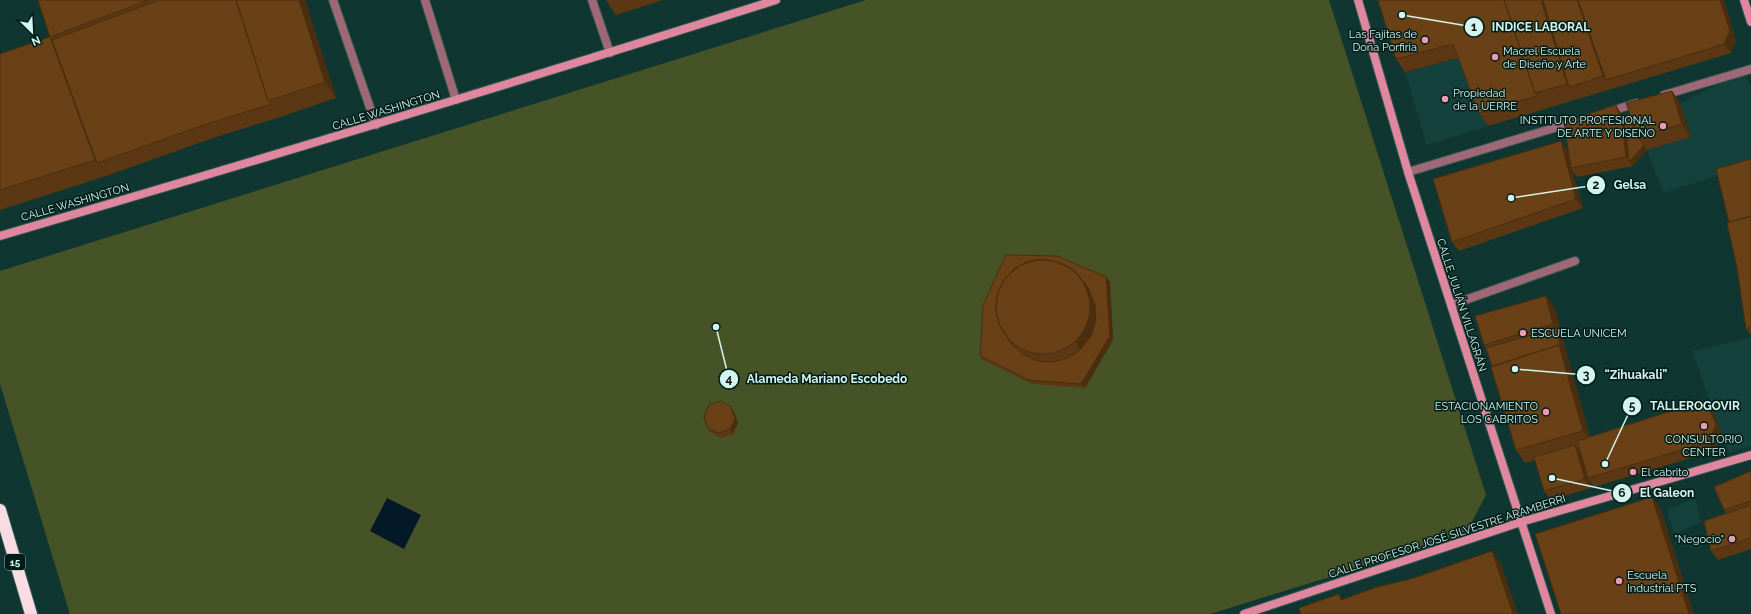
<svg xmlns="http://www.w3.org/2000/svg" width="1751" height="614" viewBox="0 0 1751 614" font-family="Raleway,sans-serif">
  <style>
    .built { fill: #14413b }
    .green { fill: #465326 }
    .water { fill: #041927 }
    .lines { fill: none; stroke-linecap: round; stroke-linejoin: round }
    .lane-casing { stroke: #2f554f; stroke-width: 10 }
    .street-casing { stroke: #2f554f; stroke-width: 10 }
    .secondary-casing { stroke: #2f554f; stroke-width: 10 }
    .highway-casing { stroke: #2f554f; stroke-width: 14 }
    .lane { stroke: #9f6876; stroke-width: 8 }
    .street { stroke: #9f6876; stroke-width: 8 }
    .secondary { stroke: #de879e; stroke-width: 8 }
    .highway { stroke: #f8dce2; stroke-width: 12 }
    .wall { fill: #5b3813 }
    .shaded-wall { fill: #4a2e0f }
    .building { fill: #6a4116; stroke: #4a2e0f; fill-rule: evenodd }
    .poi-dot { fill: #f19ab1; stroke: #001c18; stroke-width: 1.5 }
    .labels { text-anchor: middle; stroke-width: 3; stroke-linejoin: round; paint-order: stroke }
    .shield { fill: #001c18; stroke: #94b4ae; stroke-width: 1 }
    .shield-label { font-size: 10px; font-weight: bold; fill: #d3f5ee }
    .poi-label { font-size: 11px; fill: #d3f5ee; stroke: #001c18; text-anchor: start }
    .street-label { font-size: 11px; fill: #d3f5ee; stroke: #001c18 }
    .leader { fill: none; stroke: #d3f5ee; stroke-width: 1.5 }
    .callout-dot { fill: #d3f5ee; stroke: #001c18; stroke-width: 1.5 }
    .mark-label { font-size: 12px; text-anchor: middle; font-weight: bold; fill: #111 }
    .callout-label { font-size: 12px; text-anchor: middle; font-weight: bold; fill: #d3f5ee; stroke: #001c18; stroke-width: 3; stroke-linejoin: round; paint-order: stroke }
  </style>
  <rect width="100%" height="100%" fill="#103631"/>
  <path class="built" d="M1462,57L1488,126L1427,145L1405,72Z
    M1744,71L1751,87V165L1663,193L1647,150L1691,137L1680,103Z
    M1751,338V446L1729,453L1692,351Z
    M1695,498L1701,522L1674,534L1667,510Z"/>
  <path class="green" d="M866,0H1329L1486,495L1465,535L1210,614H70L0,384V271Z"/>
  <path class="water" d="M387,498L421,515L404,549L370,531Z"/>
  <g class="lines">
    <defs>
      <path id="lane" d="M425,0L456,100
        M1451,305L1575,261"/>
      <path id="street" d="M333,0L376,125
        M592,0L610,53
        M1664,95L1751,69
        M1608,112L1637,103
        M1408,172L1574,122"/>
      <path id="secondary" d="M1358,0L1408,172L1551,614
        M1744,0L1751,22
        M0,236C259,160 518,82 776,0
        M1244,614L1521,522L1751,455"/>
      <path id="highway" d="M0,510L31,614"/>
    </defs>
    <use href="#lane" class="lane-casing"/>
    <use href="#street" class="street-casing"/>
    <use href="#secondary" class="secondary-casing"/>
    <use href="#highway" class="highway-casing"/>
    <use href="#lane" class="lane"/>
    <use href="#street" class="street"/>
    <use href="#secondary" class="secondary"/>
    <use href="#highway" class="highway"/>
  </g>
  <path class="wall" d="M38,0H305L336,98L280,117L210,139L106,176L0,210V54L50,37Z
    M606,0H663L616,15Z
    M1378,0L1736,40L1731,53L1488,126L1479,113L1458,58L1405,72L1396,59Z
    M1672,91L1680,103L1691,137L1647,150L1633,166L1577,177L1572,170L1583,208L1459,251L1452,242L1561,141L1567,150L1570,161L1622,115L1623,117Z
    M1751,159V335L1746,329L1737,267L1729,222Z
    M1106,277L1110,282L1113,340L1085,388L1033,384L983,360L980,356Z
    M1555,308L1568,358L1590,437L1712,409L1722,434L1714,451L1594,487L1589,480L1591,488L1551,500L1544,491L1535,460L1525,463L1516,450L1492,366L1486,348L1484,345Z
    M734,412L738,423L733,434L721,438L710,432L707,427Z
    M1751,471V549L1718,560L1711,551L1726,513L1724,510Z"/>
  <path class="shaded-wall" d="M299,0H305L336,98L325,82Z
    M1541,0H1548L1569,87L1567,84Z
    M1577,0H1581L1606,80L1603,76Z
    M1720,0H1724L1736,40L1731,53L1724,44Z
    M50,37L61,53L97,163L106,176L95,160Z
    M1672,91L1680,103L1691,137L1682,124Z
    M1616,105L1622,115L1630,136L1644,145L1647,150L1633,166L1626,157Z
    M1561,141L1567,150L1572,168H1571L1572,170L1583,208L1576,199Z
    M1106,277L1110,282L1113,340L1085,388L1081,384Z
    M1084,282L1093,294L1099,309V326L1084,354L1075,341Z
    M1546,296L1555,308L1568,358L1561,349L1556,328L1553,324Z
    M1559,345L1568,358L1592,444L1583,431Z
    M1706,400L1712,409L1722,434L1714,451L1708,442Z
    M731,407L734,412L738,423L733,434L730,429Z
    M1575,445L1581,454L1588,478L1589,480L1591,488L1585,479Z
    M1652,497L1661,509L1694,614H1689Z
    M1492,551L1501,564L1518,614H1513Z"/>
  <path class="building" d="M38,0H149L50,37L95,160L0,190V54L50,37Z
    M158,0H236L268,101L271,104L201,126L97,163L52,40L157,1Z
    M236,0H299L325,82L268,101Z
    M1378,0H1504L1535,93L1537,96L1479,113L1453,44L1396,59Z
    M1504,0H1541L1567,84L1535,93Z
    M1543,0H1577L1603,76L1569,87Z
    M1578,0H1720L1730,31L1724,44L1606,80Z
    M1672,91L1682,124L1638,137L1626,103Z
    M1616,105L1623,127L1626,157L1571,168L1564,122Z
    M1629,113L1638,137L1644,145L1629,162L1626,132L1622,118Z
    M1561,141L1576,199L1452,242L1433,179Z
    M1751,159V216L1729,222L1716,169Z
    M1751,216V327L1746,329L1737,267L1727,223Z
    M1006,255L1057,256L1106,277L1110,336L1081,384L1029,380L980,356L983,305ZM1042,259L1058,262L1073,269L1084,282L1089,290L1095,305L1096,321L1091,336L1081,349L1068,358L1053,362L1038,361L1024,355L1012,345L999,324L996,310L997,295L1003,281L1013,270L1026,262Z
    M996 307a47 47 0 1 1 94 0a47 47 0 1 1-94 0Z
    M1546,296L1553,324L1484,345L1475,316Z
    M1556,328L1561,349L1559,345L1492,366L1486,348Z
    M1559,345L1583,431L1516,450L1491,367Z
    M1706,400L1716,425L1708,442L1588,478L1577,441Z
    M721,401L731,407L735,419L730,429L718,433L707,427L704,416L709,405Z
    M1575,445L1585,479L1544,491L1534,457Z
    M1751,471V501L1724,510L1714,487Z
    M1652,497L1689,614H1561L1535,534Z
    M1751,505V538L1711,551L1704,521Z
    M1492,551L1513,614H1301L1299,608L1339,594L1341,600L1377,587L1411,579Z"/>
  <g class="poi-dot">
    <circle cx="1425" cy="40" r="4"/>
    <circle cx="1495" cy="57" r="4"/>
    <circle cx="1445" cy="99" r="4"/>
    <circle cx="1663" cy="126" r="4"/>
    <circle cx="1523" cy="333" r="4"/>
    <circle cx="1546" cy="412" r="4"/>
    <circle cx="1704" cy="426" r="4"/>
    <circle cx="1633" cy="472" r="4"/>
    <circle cx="1732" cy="539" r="4"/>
    <circle cx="1619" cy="581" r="4"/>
  </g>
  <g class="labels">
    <rect class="shield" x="5" y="554" width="20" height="16" rx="3"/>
    <g class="shield-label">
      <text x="15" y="566">15</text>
    </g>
    <g class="poi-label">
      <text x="1417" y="38" text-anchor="end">Las Fajitas de<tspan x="1417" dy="13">Doña Porfiria</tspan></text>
      <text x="1503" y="55">Macrel Escuela<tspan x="1503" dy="13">de Diseño y Arte</tspan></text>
      <text x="1453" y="97">Propiedad<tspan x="1453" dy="13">de la UERRE</tspan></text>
      <text x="1655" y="124" text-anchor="end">INSTITUTO PROFESIONAL<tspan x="1655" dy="13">DE ARTE Y DISEÑO</tspan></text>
      <text x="1531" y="337">ESCUELA UNICEM</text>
      <text x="1538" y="410" text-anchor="end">ESTACIONAMIENTO<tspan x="1538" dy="13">LOS CABRITOS</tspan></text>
      <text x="1704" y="443" text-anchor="middle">CONSULTORIO<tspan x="1704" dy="13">CENTER</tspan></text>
      <text x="1641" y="476">El cabrito</text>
      <text x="1724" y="543" text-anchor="end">"Negocio"</text>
      <text x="1627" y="579">Escuela<tspan x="1627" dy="13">Industrial PTS</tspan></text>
    </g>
    <g class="street-label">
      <text transform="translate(386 110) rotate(-17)" y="4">CALLE WASHINGTON</text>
      <text transform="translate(75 202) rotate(-16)" y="4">CALLE WASHINGTON</text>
      <text transform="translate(1462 305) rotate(72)" y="4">CALLE JULIÁN VILLAGRÁN</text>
      <text transform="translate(1447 536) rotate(-18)" y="4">CALLE PROFESOR JOSÉ SILVESTRE ARAMBERRI</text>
    </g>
  </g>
  <path class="leader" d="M1402 15L1474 27M1511 198L1596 185M1515 369L1586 375M716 327L729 379M1605 464L1632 406M1552 478L1622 493"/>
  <g class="callout-dot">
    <circle cx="1402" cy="15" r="4"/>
    <circle cx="1511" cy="198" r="4"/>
    <circle cx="1515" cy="369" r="4"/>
    <circle cx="716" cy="327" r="4"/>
    <circle cx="1605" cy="464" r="4"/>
    <circle cx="1552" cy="478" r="4"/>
    <circle cx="1474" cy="27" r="10"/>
    <circle cx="1596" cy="185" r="10"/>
    <circle cx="1586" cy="375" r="10"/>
    <circle cx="729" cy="379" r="10"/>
    <circle cx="1632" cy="406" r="10"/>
    <circle cx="1622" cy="493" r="10"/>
  </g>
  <g class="mark-label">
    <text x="1474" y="31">1</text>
    <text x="1596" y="189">2</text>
    <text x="1586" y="379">3</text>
    <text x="729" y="383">4</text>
    <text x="1632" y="410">5</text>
    <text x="1622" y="497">6</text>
  </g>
  <g class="callout-label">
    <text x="1541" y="31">INDICE LABORAL</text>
    <text x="1630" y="189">Gelsa</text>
    <text x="1636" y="379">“Zihuakali”</text>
    <text x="827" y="383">Alameda Mariano Escobedo</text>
    <text x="1695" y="410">TALLEROGOVIR</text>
    <text x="1667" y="497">El Galeon</text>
  </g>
  <g transform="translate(32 32) rotate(156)" stroke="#001c18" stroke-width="3" paint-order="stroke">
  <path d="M0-3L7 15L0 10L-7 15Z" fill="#d3f5ee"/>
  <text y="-6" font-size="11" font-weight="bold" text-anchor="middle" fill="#d3f5ee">N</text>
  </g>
</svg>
